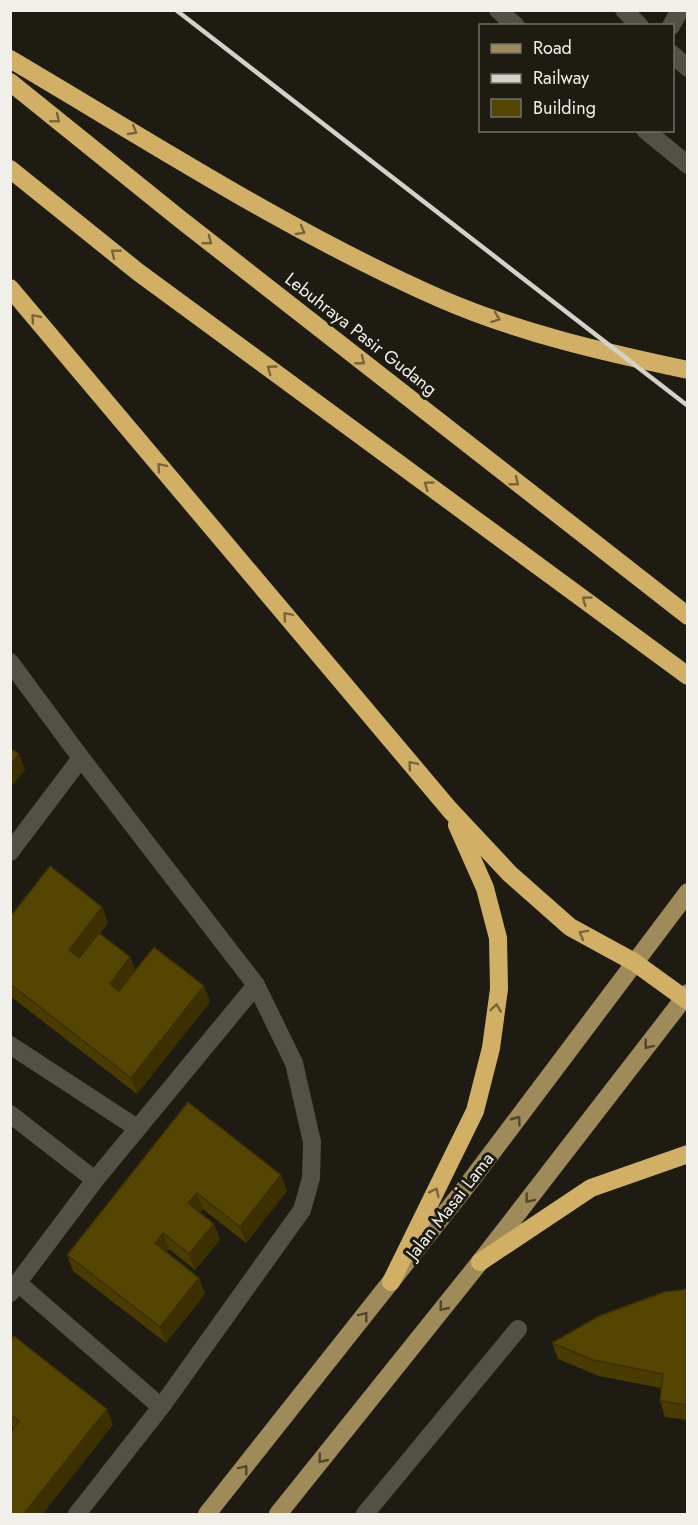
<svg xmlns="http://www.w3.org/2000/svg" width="698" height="1525" viewBox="0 0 698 1525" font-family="Jost,sans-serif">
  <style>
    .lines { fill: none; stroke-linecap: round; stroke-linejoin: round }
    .minor { stroke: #535046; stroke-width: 18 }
    .major { stroke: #9f8a59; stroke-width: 18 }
    .highway { stroke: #d1b065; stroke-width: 18 }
    .rail { stroke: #d3d1ca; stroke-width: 4.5 }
    .wall { fill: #493b02 }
    .shaded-wall { fill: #3c3001 }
    .building { fill: #554502; stroke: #3c3001; stroke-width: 1.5 }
    .oneway { stroke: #77663c }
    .oneway2 { stroke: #51472e }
    .labels { text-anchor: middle; stroke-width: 6; stroke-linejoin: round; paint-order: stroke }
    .street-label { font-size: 18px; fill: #f1efe9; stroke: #1d1b12 }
  </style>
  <rect width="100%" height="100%" fill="#1d1b12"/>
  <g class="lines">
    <path class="minor" d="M498,10L516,26
      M624,10L640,26
      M671,26L680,10
      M672,54L688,68
      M645,130L688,165
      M10,662L81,758L256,985L294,1063L312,1142L311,1178L302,1210L161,1407L77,1514
      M10,852L81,758
      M10,1045L137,1128
      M10,1114L95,1180
      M18,1283L161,1407
      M10,1293L95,1180L256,985
      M365,1514L518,1329"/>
    <path class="major" d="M207,1514L469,1183L688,892
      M278,1514L480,1262L688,993"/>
    <path class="highway" d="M10,59C151,142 289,232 439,298C519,333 603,352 688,370
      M10,82L180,219L688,616
      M10,169L138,272L688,676
      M10,288L450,810L510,874L570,927L634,962L688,1001
      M480,1262L591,1188L688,1154
      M391,1282L475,1111L491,1048L499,989L498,938L485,888L457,825"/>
    <path class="rail" d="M176,10L688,406"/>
  </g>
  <path class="wall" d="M102,907L108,923L100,934L130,957L135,971L204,986L210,1002L137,1094L10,996V917Z
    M188,1102L287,1191L246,1243L203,1209L200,1212L214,1224L220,1240L195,1270L169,1249L167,1252L199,1278L205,1294L166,1343L73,1271L67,1255Z
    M687,1289V1420L665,1417L660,1401L661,1388L599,1376L558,1359L552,1343Z
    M10,1341L113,1425L12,1431L14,1428L10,1426Z"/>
  <path class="shaded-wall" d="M19,754L25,770L10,788V765Z
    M102,907L108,923L74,966L69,950Z
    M130,957L136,973L115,1000L110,984Z
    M204,986L210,1002L137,1094L131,1078Z
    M281,1175L287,1191L246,1243L240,1227Z
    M197,1193L203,1209L194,1219L188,1203Z
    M214,1224L220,1240L195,1270L189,1254Z
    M163,1233L169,1249L161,1259L155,1243Z
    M199,1278L205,1294L166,1343L160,1327Z
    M107,1409L113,1425L42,1515H23Z"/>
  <path class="building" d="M10,748L19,754L10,765Z
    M50,866L102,907L69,950L79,958L99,933L130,957L110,984L119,991L154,947L204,986L131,1078L10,984V917Z
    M188,1102L281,1175L240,1227L197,1193L188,1203L214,1224L189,1254L163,1233L155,1243L199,1278L160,1327L67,1255Z
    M687,1289V1405L660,1401L663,1374L593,1360L552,1343L599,1316L664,1292Z
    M14,1336L107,1409L23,1515H10V1430L12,1431L19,1421L10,1414V1341Z"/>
  <defs><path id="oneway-chevron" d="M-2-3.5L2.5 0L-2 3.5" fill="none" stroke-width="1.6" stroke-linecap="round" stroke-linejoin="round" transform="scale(1.5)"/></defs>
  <g class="oneway">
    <use href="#oneway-chevron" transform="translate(56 119) rotate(39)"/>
    <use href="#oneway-chevron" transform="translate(133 131) rotate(31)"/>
    <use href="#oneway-chevron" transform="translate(301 231) rotate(30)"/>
    <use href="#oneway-chevron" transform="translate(208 241) rotate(38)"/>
    <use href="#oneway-chevron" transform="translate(115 253) rotate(-141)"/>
    <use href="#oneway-chevron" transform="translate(35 318) rotate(-130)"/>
    <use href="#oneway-chevron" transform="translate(496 318) rotate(20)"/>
    <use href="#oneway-chevron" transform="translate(361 361) rotate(38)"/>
    <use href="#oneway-chevron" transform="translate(271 369) rotate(-144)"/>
    <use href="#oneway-chevron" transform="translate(161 467) rotate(-130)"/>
    <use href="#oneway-chevron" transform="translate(515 482) rotate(38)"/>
    <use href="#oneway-chevron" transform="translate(428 485) rotate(-144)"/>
    <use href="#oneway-chevron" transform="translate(586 600) rotate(-144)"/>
    <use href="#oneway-chevron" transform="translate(287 616) rotate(-130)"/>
    <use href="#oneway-chevron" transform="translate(412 765) rotate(-130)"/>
    <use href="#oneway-chevron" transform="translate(583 934) rotate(-151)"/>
    <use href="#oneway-chevron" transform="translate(496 1008) rotate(-82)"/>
    <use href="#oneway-chevron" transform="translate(435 1192) rotate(-64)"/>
  </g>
  <g class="oneway2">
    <use href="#oneway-chevron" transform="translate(648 1045) rotate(128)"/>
    <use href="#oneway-chevron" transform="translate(517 1120) rotate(-53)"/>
    <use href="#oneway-chevron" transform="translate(529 1199) rotate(128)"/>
    <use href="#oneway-chevron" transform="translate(443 1307) rotate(129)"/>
    <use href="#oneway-chevron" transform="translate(364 1316) rotate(-52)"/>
    <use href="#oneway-chevron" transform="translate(322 1459) rotate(129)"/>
    <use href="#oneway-chevron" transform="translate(244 1469) rotate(-52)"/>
  </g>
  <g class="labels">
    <g class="street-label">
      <text transform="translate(361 334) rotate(38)" y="6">Lebuhraya Pasir Gudang</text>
      <text transform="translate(450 1206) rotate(-52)" y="6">Jalan Masai Lama</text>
    </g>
  </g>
  <rect width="698" height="1525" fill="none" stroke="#f1efe9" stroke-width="24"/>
  <rect x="479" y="24" width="195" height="108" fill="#1d1b12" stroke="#727068" stroke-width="1.5"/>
  <rect x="491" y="44" width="30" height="9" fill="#9f8a59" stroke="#727068" stroke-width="1.5"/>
  <text x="533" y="54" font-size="18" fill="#f1efe9">Road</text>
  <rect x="491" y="74" width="30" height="9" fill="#d3d1ca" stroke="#727068" stroke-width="1.5"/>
  <text x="533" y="84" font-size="18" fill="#f1efe9">Railway</text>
  <rect x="491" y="99" width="30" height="18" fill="#554502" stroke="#727068" stroke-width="1.5"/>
  <text x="533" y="114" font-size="18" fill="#f1efe9">Building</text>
</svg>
